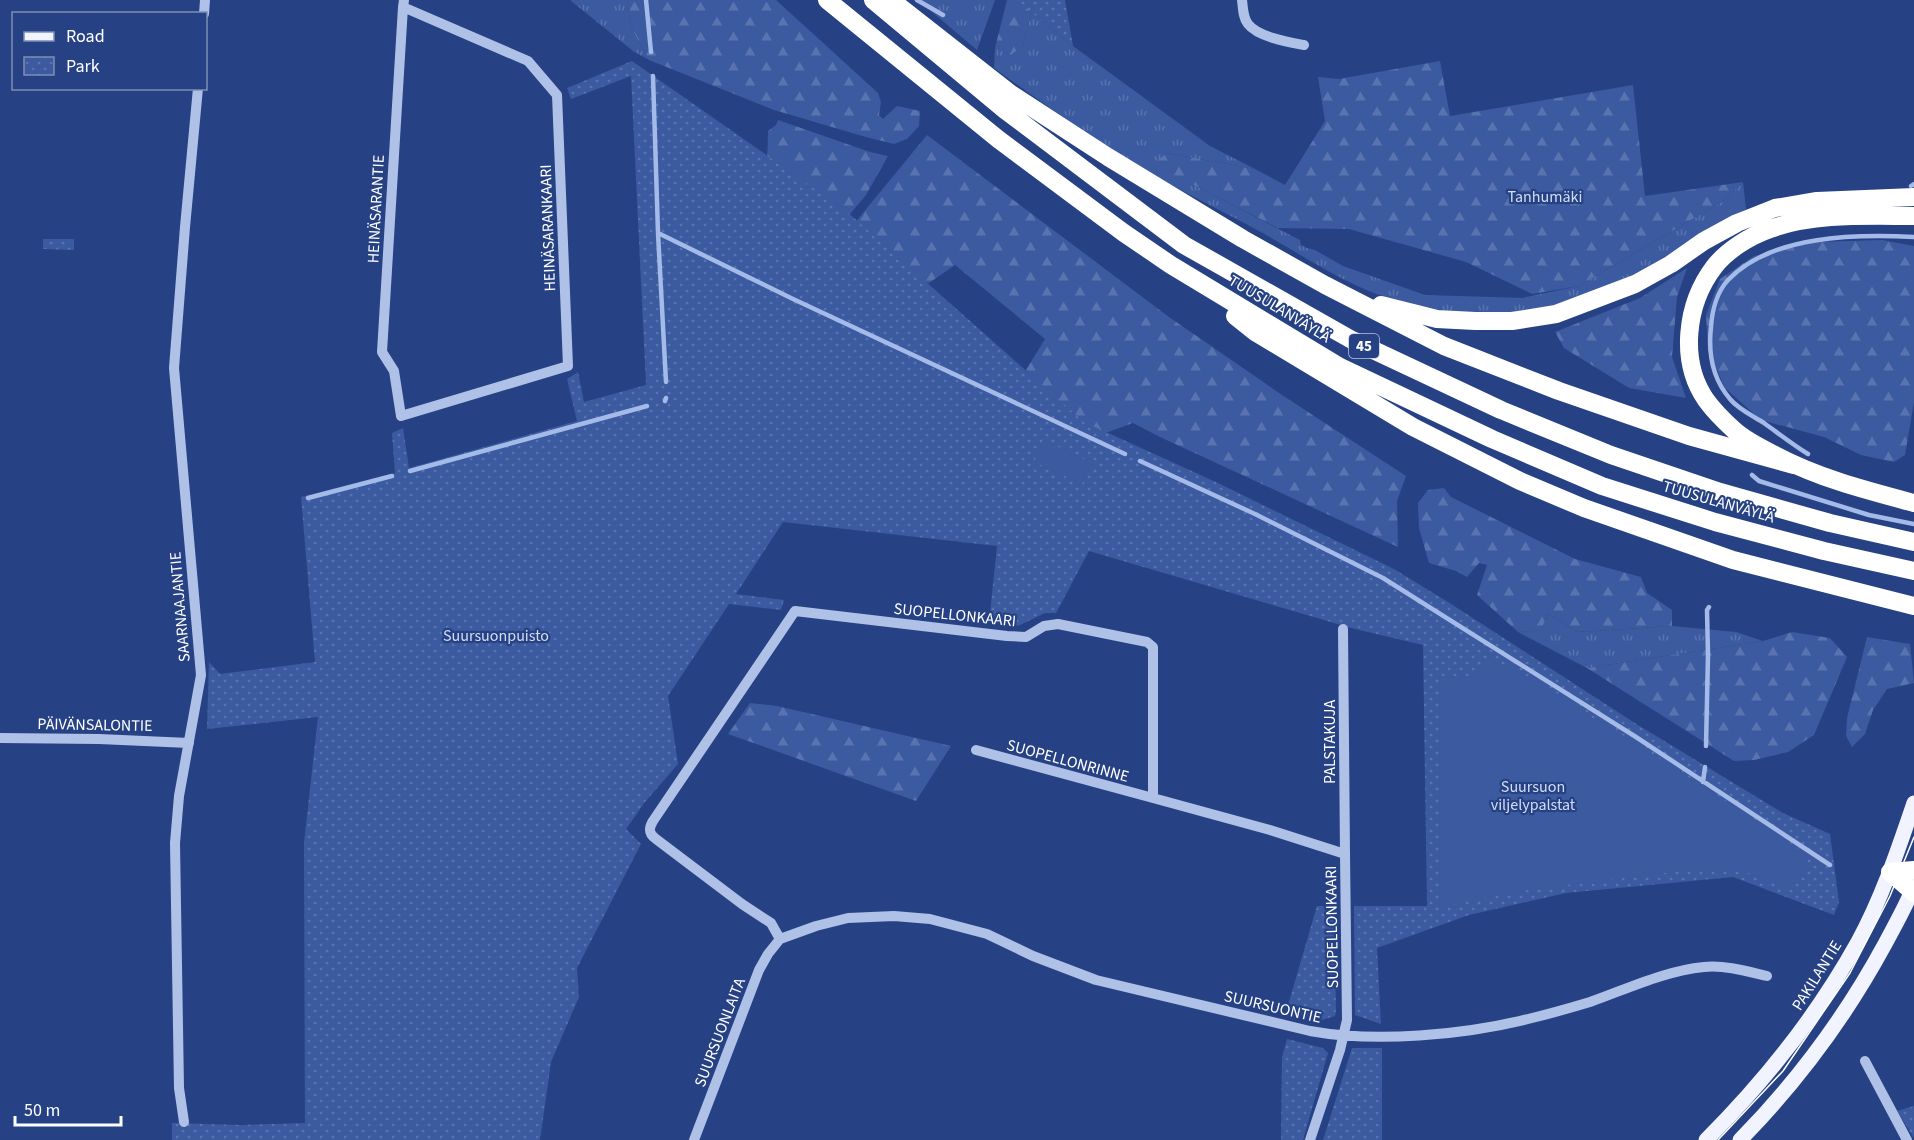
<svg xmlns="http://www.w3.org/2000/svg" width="1914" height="1140" viewBox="0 0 1914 1140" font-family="'Source Sans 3',sans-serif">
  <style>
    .grass { fill: url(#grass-tufts) }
    .forest { fill: url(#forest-firs) }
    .park { fill: url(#park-dots) }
    .garden { fill: #3b5aa0 }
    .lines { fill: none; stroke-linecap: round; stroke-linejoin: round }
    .stream { stroke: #a4bae8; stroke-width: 4.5 }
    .minor { stroke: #afc1e7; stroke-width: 10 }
    .major { stroke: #f1f4fe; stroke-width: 15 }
    .highway { stroke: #fff; stroke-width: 18 }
    .tram { stroke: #fff; stroke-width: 1.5 }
    .labels { text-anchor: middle; stroke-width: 4.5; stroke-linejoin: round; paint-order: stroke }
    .shield { fill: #264284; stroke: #bec6da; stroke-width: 1.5 }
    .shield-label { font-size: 15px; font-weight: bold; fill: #fff }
    .park-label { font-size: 16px; fill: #d3def6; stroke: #264284 }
    .street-label { font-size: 16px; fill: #fff; stroke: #264284 }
  </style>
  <defs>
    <pattern id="grass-tufts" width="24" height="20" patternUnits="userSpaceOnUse" patternTransform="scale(1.5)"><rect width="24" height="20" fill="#3b5aa0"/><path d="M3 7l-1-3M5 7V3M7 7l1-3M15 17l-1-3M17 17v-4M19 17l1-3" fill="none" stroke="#5873ae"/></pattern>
    <pattern id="forest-firs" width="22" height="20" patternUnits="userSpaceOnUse" patternTransform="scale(1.5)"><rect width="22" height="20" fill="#3b5aa0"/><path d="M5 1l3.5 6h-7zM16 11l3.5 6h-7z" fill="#5873ae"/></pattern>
    <pattern id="park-dots" width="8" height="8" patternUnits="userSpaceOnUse" patternTransform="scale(1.5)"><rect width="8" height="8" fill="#3b5aa0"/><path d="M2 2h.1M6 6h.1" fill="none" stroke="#5873ae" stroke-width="1.8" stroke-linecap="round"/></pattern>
  </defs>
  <rect width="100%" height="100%" fill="#264284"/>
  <path class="grass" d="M570,0H627L631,27L649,60L633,51Z
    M918,0H995L977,50Z
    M1031,12L1073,46L1210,146L1255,169L1167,153L1154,164L1300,240L1301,245L1307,248L1315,250L1343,266L1425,295L1522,298L1579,286L1723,201L1743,182L1746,209C1679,245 1615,296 1538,309C1489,317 1432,313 1385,297C1340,282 1298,252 1257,230C1225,212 1192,197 1160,179C1102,146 1048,107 994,68L995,48L1011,55L1023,46Z
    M1548,614L1578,632L1672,626L1736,632L1763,641L1587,668L1518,632L1541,630Z"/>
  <path class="forest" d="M627,0H776L878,93L881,102L879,115L883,119L897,106L920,111L919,126L907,139L894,144L866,137L774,110L649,60L631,27Z
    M1007,0H1034L1023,46L1011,55L995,48Z
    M1440,61L1450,116L1633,85L1645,196L1743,182L1723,201L1579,286L1532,294L1466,262L1349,229L1278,228L1153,164L1167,153L1255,169L1285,185L1325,121L1318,77L1339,79Z
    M778,120L870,152L888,156L866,195L850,214L838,205L767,169L768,131L776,125Z
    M927,135L1169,317L1282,395L1406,476L1397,501L1398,547L1160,437L1133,423L1086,440L1026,370L1045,339L955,265L929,283L860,268L853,225Z
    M1882,240L1914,246V402L1905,455L1894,462L1861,455L1824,437L1761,420L1725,388L1708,350L1706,315L1720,279L1754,256L1815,242Z
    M1687,268L1677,297L1672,357L1686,398L1629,388L1564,348L1555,332L1640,298Z
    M1444,488L1451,497L1575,559L1641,577L1647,593L1672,610V626L1578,632L1548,614L1541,630L1518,632L1477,595L1487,565L1479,563L1467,577L1456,571L1429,563L1419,528L1418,503L1428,490Z
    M1792,632L1830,638L1847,657L1814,735L1788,752L1754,760L1734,761L1587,668L1763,641Z
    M1867,637L1910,644L1914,683L1887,689L1873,710L1865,734L1852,747L1846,736L1847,718Z
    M750,703L777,706L951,746L916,801L728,734Z"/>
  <path class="park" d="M1016,0H1065L1073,46Z
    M632,61L845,210L1084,422L1218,483L1394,569L1448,602L1638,725L1783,813L1830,834L1839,902L1834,915L1733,877L1566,893L1469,915L1377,948L1381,1024L1355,1015L1354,906H1427L1423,645L1351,628L1089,551L1056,613H1045L1018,626L989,623L997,546L783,522L736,594L784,600L781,610L729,604L668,696L678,764L645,802L626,829L641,844L577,968L579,997L551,1062L540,1140H172V1123L242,1125L305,1123L304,843L318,717L207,729L209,662L220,674L315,662L301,497L395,473L392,433L403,428L409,468L577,421L567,379L578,372L584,402L646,385L631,76L571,99L567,88Z
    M43,239H74V250L43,249Z
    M1317,906H1334L1336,1010L1335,1016L1322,1020L1286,1012Z
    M1287,1039L1323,1048L1328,1053L1303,1140H1281L1282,1057Z
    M1352,1048H1382V1140H1323Z
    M1914,1106V1138L1897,1111Z"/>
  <path class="garden" d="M1044,440L1092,463L1082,484L1034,462Z
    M1485,658C1521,673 1558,687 1584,717L1596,719L1605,724L1779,835L1809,857L1793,890L1743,871L1699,869L1525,890L1439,907L1440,676H1475Z"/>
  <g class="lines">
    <path class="stream" d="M646,0L651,52
      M917,0L943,15
      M653,76L658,233L793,299L1125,454
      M1911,186L1914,184
      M658,233L666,382
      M665,401L666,398
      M1808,454C1792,444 1778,433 1764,423C1753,416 1738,409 1730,399C1712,378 1708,353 1711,327C1712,311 1717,292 1728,280C1771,235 1856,234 1914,237
      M1140,461L1255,514L1383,578L1636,737L1830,865
      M410,471L647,406
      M1752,475L1759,481L1869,515L1914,524
      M308,498L392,476
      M1706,746L1708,655L1707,610L1709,607
      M1703,782L1705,767"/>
    <path class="minor" d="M1242,0C1243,8 1243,18 1248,24C1258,37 1288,42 1304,45
      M403,7L528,61L557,95L568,366L401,416L394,371L382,352L403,7L404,0
      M204,14L205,0
      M1343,629L1345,854
      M0,738L99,739L189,743
      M976,750L1153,798
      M780,939L771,923L742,904L656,839C649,834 648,829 653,821L795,611L1007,636L1026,637L1044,626L1058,624L1147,642L1153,647V798L1270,830L1345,854L1347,1020L1340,1050L1310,1140
      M1865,1061L1907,1140
      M184,1122L179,1088L175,843L179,796L201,675L174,368L185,227L198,88
      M694,1140L759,970L768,954L780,939L816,926L848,918L894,916L930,919L987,934L1033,956L1096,980L1310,1031C1376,1043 1463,1035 1528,1019C1549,1014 1570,1008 1590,1002C1627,989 1664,971 1704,967C1725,965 1746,971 1767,976"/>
    <path class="major" d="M1706,1140C1765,1081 1817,1016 1858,942C1882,898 1898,850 1914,803
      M1740,1140C1797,1082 1846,1016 1885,944C1895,925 1906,906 1914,886"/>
    <path class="highway" d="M827,0L998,139L1124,233L1171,265L1340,367L1492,439L1602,486L1715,522L1824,551L1914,571
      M873,0L1005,110L1184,245L1352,340L1501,410L1611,455L1720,492L1830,523L1914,542
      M891,0L1011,94L1108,157L1243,239L1325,285L1444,346L1559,391L1689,436L1794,465
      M1914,216C1867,216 1814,213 1770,229C1750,236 1727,250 1714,267C1686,304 1679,361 1706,400C1714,411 1724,421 1734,430C1745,440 1759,447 1773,454C1818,478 1865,490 1914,503
      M1381,305L1437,319L1475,321H1512L1556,314L1635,284L1671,264L1704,241L1737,223L1775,208L1817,201L1914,197
      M1235,316L1255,332L1413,427L1520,481L1584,508L1733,560L1914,606
      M1890,872L1914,893
      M1890,872L1914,870"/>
    <path class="tram" d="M1718,1140L1783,1071L1850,973L1890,896L1914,837"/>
  </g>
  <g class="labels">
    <rect class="shield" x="1349" y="334" width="30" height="24" rx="4.5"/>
    <g class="shield-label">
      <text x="1364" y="351">45</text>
    </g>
    <g class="park-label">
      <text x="1545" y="202">Tanhumäki</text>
      <text x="496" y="641">Suursuonpuisto</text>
      <text x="1533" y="792">Suursuon<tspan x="1533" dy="18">viljelypalstat</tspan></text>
    </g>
    <g class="street-label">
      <text transform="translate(375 209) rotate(-87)" y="6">HEINÄSARANTIE</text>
      <text transform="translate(547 228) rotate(-92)" y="6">HEINÄSARANKAARI</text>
      <text transform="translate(1280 308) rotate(31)" y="6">TUUSULANVÄYLÄ</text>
      <text transform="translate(1719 501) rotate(16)" y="6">TUUSULANVÄYLÄ</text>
      <text transform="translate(179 607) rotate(-95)" y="6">SAARNAAJANTIE</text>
      <text transform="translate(955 614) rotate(6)" y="6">SUOPELLONKAARI</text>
      <text transform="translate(95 724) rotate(1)" y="6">PÄIVÄNSALONTIE</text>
      <text transform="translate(1329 742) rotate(-90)" y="6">PALSTAKUJA</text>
      <text transform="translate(1068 760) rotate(15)" y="6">SUOPELLONRINNE</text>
      <text transform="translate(1331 927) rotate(-91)" y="6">SUOPELLONKAARI</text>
      <text transform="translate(1816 975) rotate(-58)" y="6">PAKILANTIE</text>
      <text transform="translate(1273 1006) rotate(13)" y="6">SUURSUONTIE</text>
      <text transform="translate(719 1032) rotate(-69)" y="6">SUURSUONLAITA</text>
    </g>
  </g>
  <rect x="12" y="12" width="195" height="78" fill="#264284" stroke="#7d8eb5" stroke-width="1.5"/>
  <rect x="24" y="32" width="30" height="9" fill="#f1f4fe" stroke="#7d8eb5" stroke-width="1.5"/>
  <text x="66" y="42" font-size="18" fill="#ffffff">Road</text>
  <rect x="24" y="57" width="30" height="18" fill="url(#park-dots)" stroke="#7d8eb5" stroke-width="1.5"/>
  <text x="66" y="72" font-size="18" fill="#ffffff">Park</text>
  <path d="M15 1116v9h106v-9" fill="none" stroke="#ffffff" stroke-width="3"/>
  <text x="24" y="1116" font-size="18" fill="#ffffff" stroke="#264284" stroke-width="4.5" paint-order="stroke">50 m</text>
</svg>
